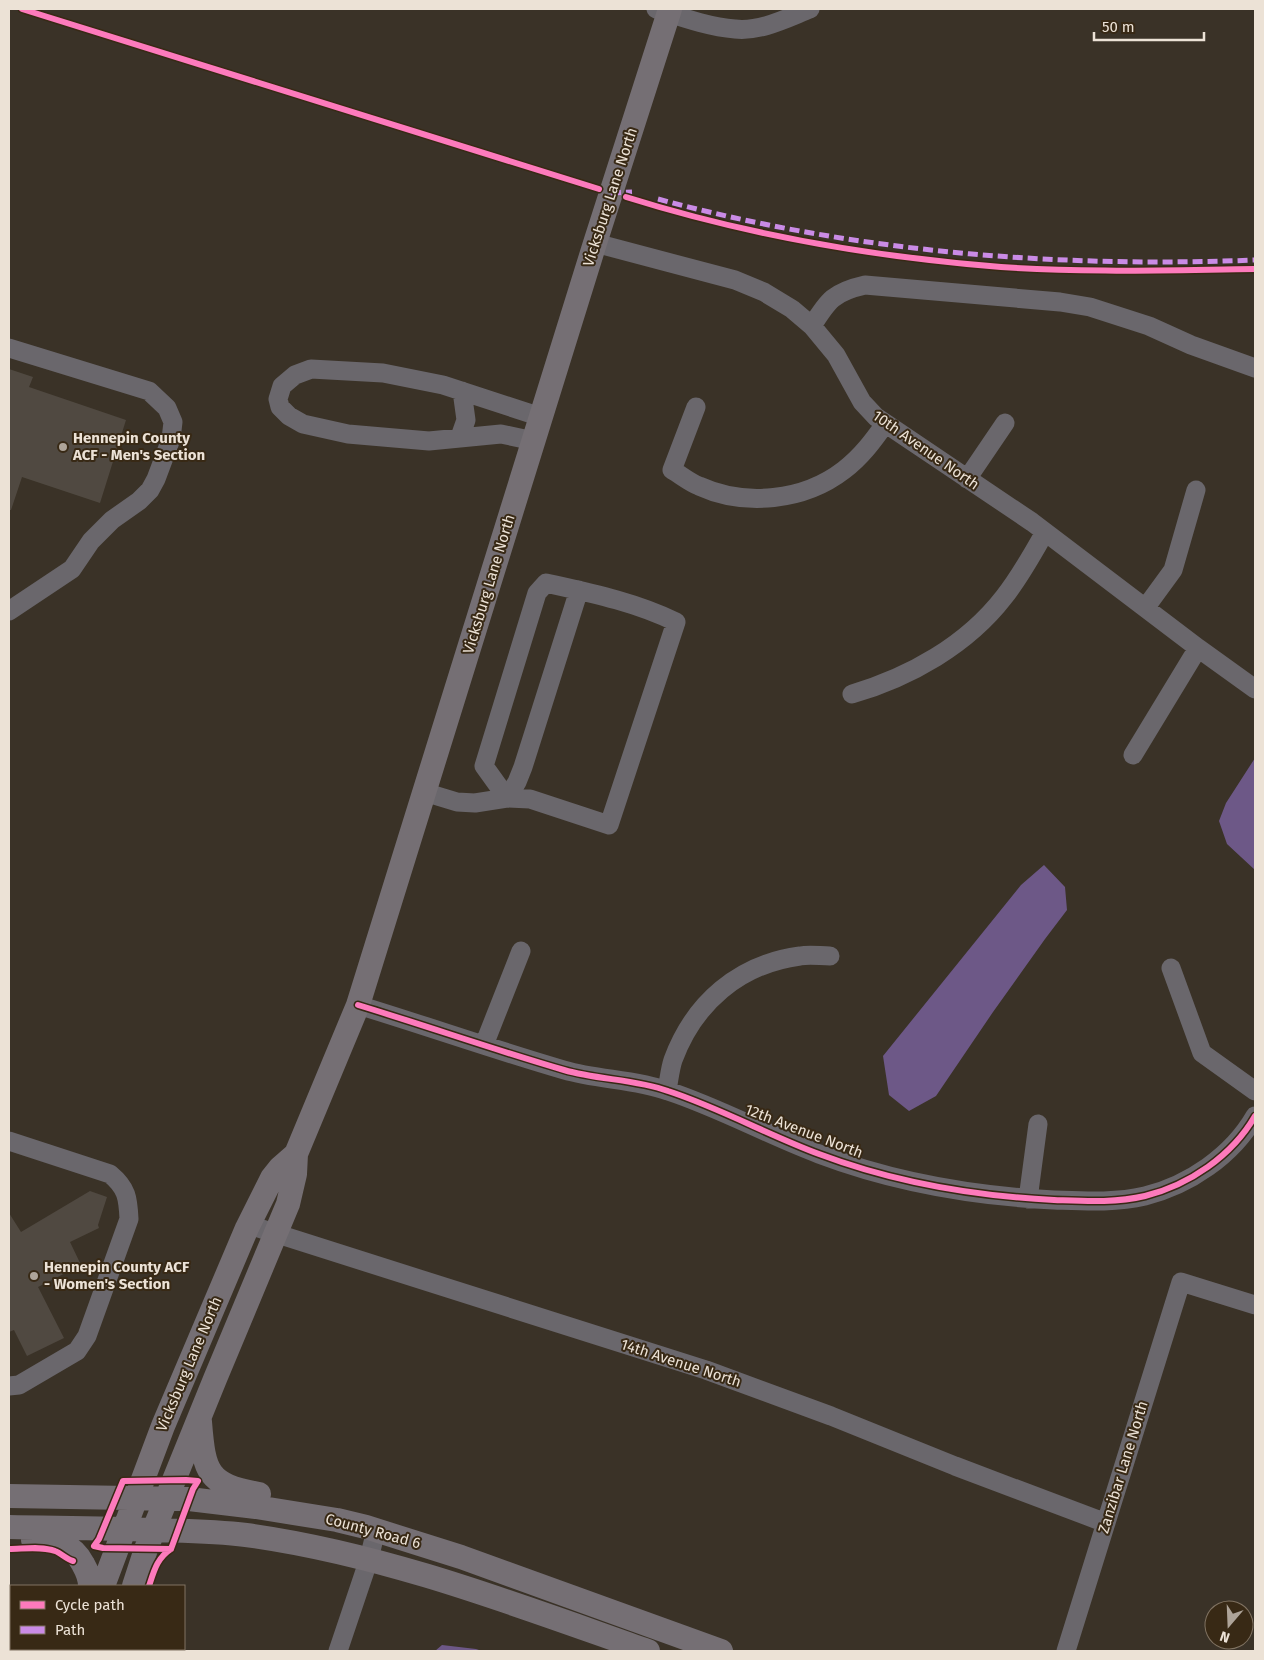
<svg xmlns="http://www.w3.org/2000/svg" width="1264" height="1660" viewBox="0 0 1264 1660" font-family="'Fira Sans',sans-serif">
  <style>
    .water { fill: #6d5887 }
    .building { fill: #504941 }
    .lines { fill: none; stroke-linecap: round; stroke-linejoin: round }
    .minor { stroke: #6a676c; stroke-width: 19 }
    .major { stroke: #756f74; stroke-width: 24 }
    .quiet { stroke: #ca8be6; stroke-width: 5; stroke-dasharray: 10 5; stroke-linecap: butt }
    .cycleway-casing { stroke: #382915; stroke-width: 9 }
    .cycleway { stroke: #fd7abc; stroke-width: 6 }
    .poi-dot { fill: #aea499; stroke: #382915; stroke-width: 2 }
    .labels { text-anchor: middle; stroke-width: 4; stroke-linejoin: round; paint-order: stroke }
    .street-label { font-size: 15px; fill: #ece2d6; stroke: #382915 }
    .poi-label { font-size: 15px; font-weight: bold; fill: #ece2d6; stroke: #382915; text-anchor: start }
  </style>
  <rect width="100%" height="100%" fill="#3a3227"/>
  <path class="water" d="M1255,758V870L1227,844L1219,821L1226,803Z
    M1044,865L1065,887L1067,910L1045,939L993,1012L936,1096L909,1111L889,1095L883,1056L1021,885Z
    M442,1645L476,1649L482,1651H435Z"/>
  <path class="building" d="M9,369L33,377L29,387L126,420L100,503L22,477L11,510H9Z
    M90,1191L107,1197L98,1225L99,1228L70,1242L81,1265L38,1287L64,1338L27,1356L14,1330L9,1332V1213L21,1232Z"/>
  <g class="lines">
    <path class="minor" d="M656,9C681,17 709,27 735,29C760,32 787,18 810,9
      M595,243L735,280L764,292L792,309L812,326L836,355L862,402L876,417L1032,522L1198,648L1255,689
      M812,326C828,300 834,292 865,285L1060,302L1090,307L1149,326L1191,345L1255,368
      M9,348L149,391L167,408L173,422L171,439L156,479L150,490L139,501L112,520L91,541L72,569L9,611
      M696,407L672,470C681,475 689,482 699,486C745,507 804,501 844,470C861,457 873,441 885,424
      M460,437L466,420L462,391
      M534,441L501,434L429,441L348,434L303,424L289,416L280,407L278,399L282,386L295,375L311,369L383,373L443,385L541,417
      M967,479L1005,423
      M1146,607L1173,570L1196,490
      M852,694C910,677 967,645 1004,597C1020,577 1032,555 1045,532
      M1133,755L1198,648
      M424,792L457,802L475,803L507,798L530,799L609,825L676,622C635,602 591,593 546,583L537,593L484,766L507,798L517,782L523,767L579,590
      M1171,968L1202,1053L1255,1091
      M358,1005C427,1026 495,1050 564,1070C598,1080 635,1079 668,1091C720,1108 768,1135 819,1154C893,1182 974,1196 1054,1200C1084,1201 1115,1203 1145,1196C1189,1185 1232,1156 1255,1116
      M484,1045L521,951
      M667,1090C669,1080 670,1069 673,1060C694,1003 739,964 800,956C810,954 820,956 830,956
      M9,1141L110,1174C127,1188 128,1198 129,1219L87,1336L77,1351L19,1385L9,1386
      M1028,1199L1038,1124
      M249,1225L706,1370L831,1416L955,1466L1106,1523
      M338,1651L369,1559L376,1530
      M1066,1651L1181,1282L1255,1305"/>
    <path class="major" d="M200,1422C204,1472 207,1485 259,1494
      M9,1496L189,1499L256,1507L337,1520L366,1527L461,1557L721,1651
      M9,1527C57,1528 104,1528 152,1530C184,1531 215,1531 246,1535C385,1554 517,1605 648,1651
      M33,1540C55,1540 72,1543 83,1564C87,1571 90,1578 90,1586
      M103,1586L163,1426L247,1228L272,1178L280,1168L296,1154
      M134,1586L146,1549L215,1379L288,1204L295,1174L296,1154L358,1005L595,243L670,9
      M80,1651L81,1649
      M112,1651L113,1649"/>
    <path class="quiet" d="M611,193L632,192
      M658,199C854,252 1053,268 1255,260"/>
    <defs>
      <path id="cycleway" d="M22,9L599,189
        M626,197C747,235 875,257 1001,267C1086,273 1171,270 1255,269
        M358,1005C427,1026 495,1050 564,1070C598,1080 635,1079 668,1091C720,1108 768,1135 819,1154C893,1182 974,1196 1054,1200C1084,1201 1115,1203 1145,1196C1189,1185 1232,1156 1255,1116
        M9,1549C23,1549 42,1546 55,1551C61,1553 66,1559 73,1561
        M149,1586C154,1571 157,1558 171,1549L193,1489L198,1481L186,1480L123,1481L99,1539L94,1546L103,1548L171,1549"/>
    </defs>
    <use href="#cycleway" class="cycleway-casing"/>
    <use href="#cycleway" class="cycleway"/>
  </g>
  <g class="poi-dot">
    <circle cx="63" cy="447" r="5"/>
    <circle cx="34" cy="1276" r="5"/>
  </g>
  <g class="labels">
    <g class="street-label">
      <text transform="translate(610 197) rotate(-72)" y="5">Vicksburg Lane North</text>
      <text transform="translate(926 450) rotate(35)" y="5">10th Avenue North</text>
      <text transform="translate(489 584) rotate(-73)" y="5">Vicksburg Lane North</text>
      <text transform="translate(804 1131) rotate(21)" y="5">12th Avenue North</text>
      <text transform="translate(681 1363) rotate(18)" y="5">14th Avenue North</text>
      <text transform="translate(189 1364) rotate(-67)" y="5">Vicksburg Lane North</text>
      <text transform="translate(1123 1467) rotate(-73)" y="5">Zanzibar Lane North</text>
      <text transform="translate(373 1531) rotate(15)" y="5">County Road 6</text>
    </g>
    <g class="poi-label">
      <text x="73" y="443">Hennepin County<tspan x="73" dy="17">ACF - Men's Section</tspan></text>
      <text x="44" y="1272">Hennepin County ACF<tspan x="44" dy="17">- Women's Section</tspan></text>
    </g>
  </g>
  <rect width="1264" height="1660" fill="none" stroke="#ece2d6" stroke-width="20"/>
  <rect x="10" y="1585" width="175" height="65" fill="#382915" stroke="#807362"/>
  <rect x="20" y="1601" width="25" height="8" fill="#fd7abc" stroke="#807362"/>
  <text x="55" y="1610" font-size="15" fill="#ece2d6">Cycle path</text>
  <rect x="20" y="1626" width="25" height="8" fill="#ca8be6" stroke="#807362"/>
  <text x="55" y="1635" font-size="15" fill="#ece2d6">Path</text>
  <g transform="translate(1229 1625) rotate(199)"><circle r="24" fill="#382915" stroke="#807362"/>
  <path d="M0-4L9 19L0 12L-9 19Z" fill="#aea499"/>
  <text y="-8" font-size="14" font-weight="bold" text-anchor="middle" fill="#ece2d6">N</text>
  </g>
  <path d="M1094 32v8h110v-8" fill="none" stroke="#ece2d6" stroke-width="2.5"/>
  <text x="1102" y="32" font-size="15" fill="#ece2d6" stroke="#382915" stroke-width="4" paint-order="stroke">50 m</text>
</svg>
